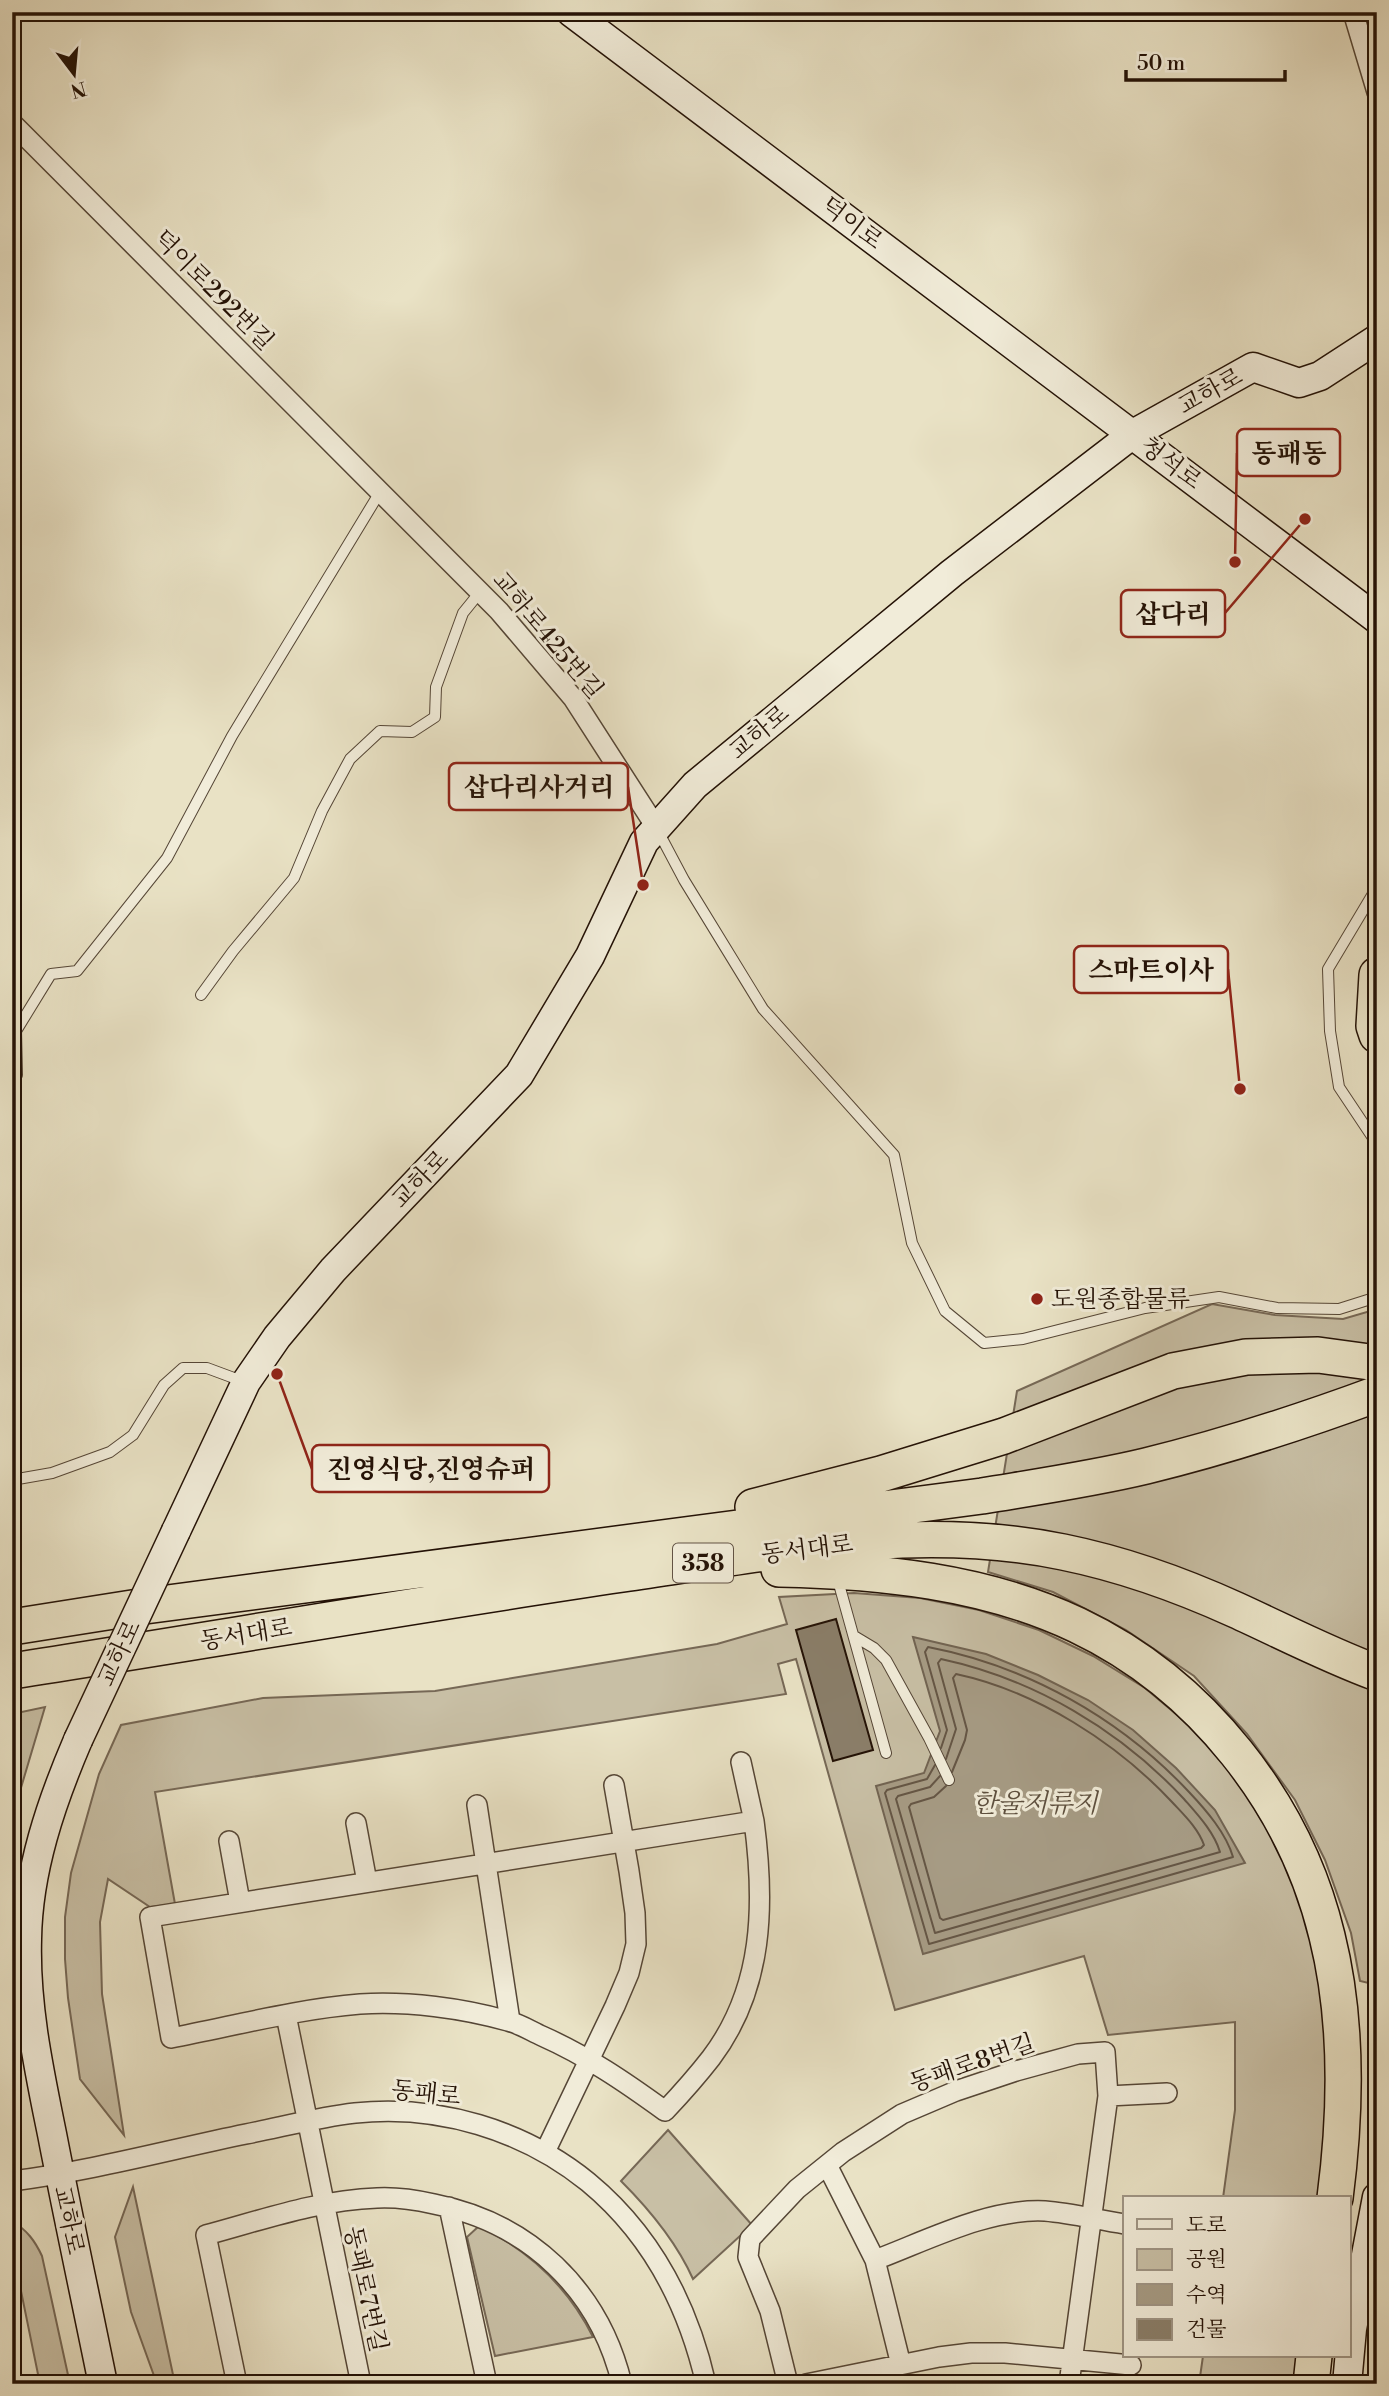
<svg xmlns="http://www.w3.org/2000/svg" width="1389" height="2396" viewBox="0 0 1389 2396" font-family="'Libre Bodoni','Noto Serif KR',serif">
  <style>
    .green { fill: #c8bfa5; stroke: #766856; stroke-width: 2 }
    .water { fill: #a69b84; stroke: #726452; stroke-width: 2 }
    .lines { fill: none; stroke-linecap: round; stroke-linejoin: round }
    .shore { stroke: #655645; stroke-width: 2 }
    .stream { stroke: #726452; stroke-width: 6 }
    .building { fill: #8a7e69; stroke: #241206; stroke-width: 2 }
    .lane-casing { stroke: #554636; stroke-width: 12 }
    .street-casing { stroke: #554636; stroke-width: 22 }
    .secondary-casing { stroke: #241206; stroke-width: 31 }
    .highway-casing { stroke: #241206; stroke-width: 38 }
    .lane { stroke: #f1ecd9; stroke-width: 10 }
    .street { stroke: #f1ecd9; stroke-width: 19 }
    .secondary { stroke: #f1ecd9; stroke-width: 28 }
    .highway { stroke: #e9e2c5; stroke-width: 35 }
    .secondary-bridge-casing { stroke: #241206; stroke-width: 31; stroke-linecap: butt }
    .secondary-bridge { stroke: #f1ecd9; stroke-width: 28 }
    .poi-dot { fill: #8f2418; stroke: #f1ecd9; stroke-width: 2.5 }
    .labels { text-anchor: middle; stroke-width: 6; stroke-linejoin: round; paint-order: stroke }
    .shield { fill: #f1ecd9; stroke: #625345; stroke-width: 2 }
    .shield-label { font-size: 23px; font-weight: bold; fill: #241206 }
    .street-label { font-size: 24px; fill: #241206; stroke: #f1ecd9 }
    .poi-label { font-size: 24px; fill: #241206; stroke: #f1ecd9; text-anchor: start }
    .water-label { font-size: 26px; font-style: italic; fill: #5e503f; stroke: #f1ecd9 }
    .leader { fill: none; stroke: #8f2418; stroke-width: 2.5 }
    .callout-dot { fill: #8f2418; stroke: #f1ecd9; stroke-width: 2.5 }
    .callout { fill: #f1ecd9; stroke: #8f2418; stroke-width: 2.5 }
    .callout-label { font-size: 26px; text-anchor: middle; font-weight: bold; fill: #241206 }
  </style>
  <rect width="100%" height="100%" fill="#e9e2c5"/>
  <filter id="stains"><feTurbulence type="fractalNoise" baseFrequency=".00286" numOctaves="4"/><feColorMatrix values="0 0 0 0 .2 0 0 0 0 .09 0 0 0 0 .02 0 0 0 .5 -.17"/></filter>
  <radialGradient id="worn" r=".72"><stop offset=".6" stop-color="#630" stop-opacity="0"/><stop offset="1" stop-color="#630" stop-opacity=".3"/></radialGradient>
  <path class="green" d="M1212,1304L1275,1315L1343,1319L1377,1309V1985L1360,1981L1351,1933L1325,1860L1295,1800L1247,1734L1194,1676L1126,1630L1053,1592L988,1572L1017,1391Z
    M854,1593L920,1598L979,1610L1039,1630L1093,1656L1145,1688L1189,1725L1227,1766L1267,1822L1301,1894L1316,1950L1327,2058L1326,2113L1320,2198H1223L1235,2110V2022L1108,2035L1084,1956L895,2010L796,1659L778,1664L786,1694L155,1792L175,1904L150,1907L108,1879L100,1922L102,1994L124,2135L80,2079L68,1998L65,1959V1917L71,1873L99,1774L121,1725L263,1698L435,1691L717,1644L787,1624L779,1597Z
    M45,1707L12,1818V1714Z
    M668,2130L752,2225L693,2279C676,2241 650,2210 621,2181Z
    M133,2187L175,2384H157L131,2312L115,2237Z
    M12,2221C27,2230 35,2241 42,2256L70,2384H40L12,2247Z
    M479,2226C530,2251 568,2287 593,2337L495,2356L467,2237Z
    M1203,2356H1301L1297,2384H1199Z"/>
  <path class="water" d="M913,1637L986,1654L1038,1675L1088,1700L1133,1730L1176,1768L1215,1810L1245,1863L923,1954L876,1786L924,1773L940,1731Z"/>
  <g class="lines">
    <path class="shore" d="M935,1765L927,1779L887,1790L885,1793L929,1944L1233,1857C1226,1833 1206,1810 1189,1792C1120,1718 1027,1666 928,1647L925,1652L947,1730L941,1748
      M940,1776L930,1787L898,1796L896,1799L935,1933L1220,1852C1214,1832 1198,1815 1184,1799C1120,1730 1034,1679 941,1659L938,1663L956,1729L946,1759
      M946,1786L934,1797L911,1804L909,1807L940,1918L943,1920L1201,1848L1204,1845C1198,1828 1184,1815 1172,1802C1117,1743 1036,1691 956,1674L953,1678L967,1730L965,1740L952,1772"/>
    <path class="stream" d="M1375,1820L1377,1797"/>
  </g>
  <path class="building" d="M836,1619L873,1750L833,1761L796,1630Z"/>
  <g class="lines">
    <defs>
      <path id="lane" d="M658,831L684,880L763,1009L894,1155L912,1243L945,1311L984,1343L1023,1339L1145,1308L1219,1297L1277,1308L1339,1309L1377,1297
        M1377,887L1328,969L1330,1031L1339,1087L1377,1144
        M201,995L233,951L294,878L322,811L350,759L380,731L412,732L435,717L436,687L463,613L480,592
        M12,1082L17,1075L16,1031L51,974L77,971L167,858L232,736L380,492
        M12,1480L52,1473L110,1452L133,1435L164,1385L183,1368H207L242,1381
        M837,1577L886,1753
        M854,1636L874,1648L886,1660L929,1738L949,1780"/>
      <path id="street" d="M1353,12L1377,92
        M12,123L499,611L573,698L656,827
        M741,1762L754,1821
        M477,1805L510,2021
        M754,1821C765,1904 764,1988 711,2058C697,2076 681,2094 665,2111C625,2082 587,2056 542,2036C531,2031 520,2024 508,2021C462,2008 408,2001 360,2004C297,2009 234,2026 171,2038L150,1917Z
        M356,1823L367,1882
        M229,1841L240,1902
        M286,2015L361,2384
        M1108,2096L1167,2093
        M545,2152L615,2006L629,1973L636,1944L635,1913L629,1871L614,1785
        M827,2165L875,2260L901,2365
        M12,2181C91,2171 168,2150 246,2134C282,2127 319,2117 355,2113C438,2104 524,2130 588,2182C651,2234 688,2305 706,2384
        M449,2207L487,2384
        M875,2260C926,2241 989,2208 1045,2211C1071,2213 1098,2220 1125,2224
        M237,2384L206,2235C262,2220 318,2200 377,2198C396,2197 416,2200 434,2204C529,2223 599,2289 622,2384
        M788,2384L770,2311L748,2257L750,2239L797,2189L843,2152L902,2114L956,2091L1016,2071L1078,2054L1105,2052L1108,2096L1069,2384
        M806,2384L939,2357L971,2353H1005L1131,2365"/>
      <path id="secondary" d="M571,12L1377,619
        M176,1531L246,1382L277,1337L333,1270L519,1075L590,956L644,842L695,785L952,573L1133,434L1253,367L1299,383L1320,376L1377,339
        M78,1740C51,1803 28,1870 27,1939C25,2005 39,2070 52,2134C68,2217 86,2300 103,2384
        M1347,2384L1352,2329L1377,2197"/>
      <path id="highway" d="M1377,975L1374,1026L1377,1035
        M753,1507L881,1474L1004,1436L1173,1371L1246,1357L1318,1355L1377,1363
        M779,1569C880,1571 984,1581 1077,1625C1201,1684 1295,1803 1327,1936C1348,2020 1346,2113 1335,2198
        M12,1627L145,1606L982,1496C1036,1487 1092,1479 1146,1466C1224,1447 1301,1422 1377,1394
        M12,1671C216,1639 419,1604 623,1574C768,1553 917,1522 1063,1552C1122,1564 1181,1585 1236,1610C1282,1631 1328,1655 1377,1673
        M1311,2384L1314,2356"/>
    </defs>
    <use href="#lane" class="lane-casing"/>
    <use href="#street" class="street-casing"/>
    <use href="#secondary" class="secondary-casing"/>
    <use href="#highway" class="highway-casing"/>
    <use href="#lane" class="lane"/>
    <use href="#street" class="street"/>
    <use href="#secondary" class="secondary"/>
    <use href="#highway" class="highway"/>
    <defs>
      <path id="secondary-bridge" d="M78,1740L176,1531"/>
    </defs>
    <use href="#secondary-bridge" class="secondary-bridge-casing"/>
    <use href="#secondary-bridge" class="secondary-bridge"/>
  </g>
  <circle class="poi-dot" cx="1037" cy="1299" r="7"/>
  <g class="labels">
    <rect class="shield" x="673" y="1543.5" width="60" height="39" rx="5"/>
    <g class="shield-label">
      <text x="703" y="1571">358</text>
    </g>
    <g class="street-label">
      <text transform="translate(852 223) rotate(37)" y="8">덕이로</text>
      <text transform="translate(214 290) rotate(45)" y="8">덕이로292번길</text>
      <text transform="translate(1210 391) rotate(-29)" y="8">교하로</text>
      <text transform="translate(1171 463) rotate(37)" y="8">청석로</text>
      <text transform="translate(548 635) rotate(50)" y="8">교하로425번길</text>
      <text transform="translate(759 732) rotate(-40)" y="8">교하로</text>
      <text transform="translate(420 1179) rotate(-46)" y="8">교하로</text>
      <text transform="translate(807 1549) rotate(-7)" y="8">동서대로</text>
      <text transform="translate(246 1634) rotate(-9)" y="8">동서대로</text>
      <text transform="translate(119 1653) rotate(-65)" y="8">교하로</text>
      <text transform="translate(972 2063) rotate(-19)" y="8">동패로8번길</text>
      <text transform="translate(426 2093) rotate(6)" y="8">동패로</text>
      <text transform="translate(69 2220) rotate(78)" y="8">교하로</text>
      <text transform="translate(366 2289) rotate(78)" y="8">동패로7번길</text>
    </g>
    <g class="poi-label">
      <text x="1051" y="1307">도원종합물류</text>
    </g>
    <g class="water-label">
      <text x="1035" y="1812">한울저류지</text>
    </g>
  </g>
  <path class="leader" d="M1235 562L1237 453M1305 519L1225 613M643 885L628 787M1240 1089L1228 969M277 1374L312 1469"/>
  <g class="callout-dot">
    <circle cx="1235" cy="562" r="7"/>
    <circle cx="1305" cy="519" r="7"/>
    <circle cx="643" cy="885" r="7"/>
    <circle cx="1240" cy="1089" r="7"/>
    <circle cx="277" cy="1374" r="7"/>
  </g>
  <g class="callout">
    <rect x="1237" y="429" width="103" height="47" rx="7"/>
    <rect x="1121" y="590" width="104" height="47" rx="7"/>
    <rect x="449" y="763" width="179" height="47" rx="7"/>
    <rect x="1074" y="946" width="154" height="47" rx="7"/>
    <rect x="312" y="1445" width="237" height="47" rx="7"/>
  </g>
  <g class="callout-label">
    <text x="1289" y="462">동패동</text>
    <text x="1173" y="623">삽다리</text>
    <text x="539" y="796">삽다리사거리</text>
    <text x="1151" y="979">스마트이사</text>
    <text x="431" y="1478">진영식당,진영슈퍼</text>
  </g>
  <rect width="1389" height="2396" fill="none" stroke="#e9e2c5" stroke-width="42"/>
  <rect x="14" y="14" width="1361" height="2368" fill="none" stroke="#241206" stroke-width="3.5"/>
  <rect x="21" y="21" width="1347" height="2354" fill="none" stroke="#241206" stroke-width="2"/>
  <rect x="1123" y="2196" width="228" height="161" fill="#f1ecd9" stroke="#9f9585" stroke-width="2"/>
  <rect x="1137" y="2219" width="35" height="10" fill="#f1ecd9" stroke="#9f9585" stroke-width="2"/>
  <text x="1186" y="2232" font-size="21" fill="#241206">도로</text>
  <rect x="1137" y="2249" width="35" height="21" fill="#c8bfa5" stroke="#9f9585" stroke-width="2"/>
  <text x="1186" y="2266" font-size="21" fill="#241206">공원</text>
  <rect x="1137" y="2284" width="35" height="21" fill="#a69b84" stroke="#9f9585" stroke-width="2"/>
  <text x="1186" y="2302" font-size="21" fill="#241206">수역</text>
  <rect x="1137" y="2319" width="35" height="21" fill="#8a7e69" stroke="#9f9585" stroke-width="2"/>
  <text x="1186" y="2336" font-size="21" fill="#241206">건물</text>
  <g transform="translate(74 74) rotate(164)" stroke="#f1ecd9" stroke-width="5" paint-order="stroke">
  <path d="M0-5L12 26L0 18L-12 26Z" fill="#241206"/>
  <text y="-10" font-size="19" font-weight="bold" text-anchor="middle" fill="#241206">N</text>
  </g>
  <path d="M1126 70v10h159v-10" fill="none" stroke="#241206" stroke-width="3.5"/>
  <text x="1137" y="70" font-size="21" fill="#241206" stroke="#f1ecd9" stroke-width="5" paint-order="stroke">50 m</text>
  <rect width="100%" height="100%" filter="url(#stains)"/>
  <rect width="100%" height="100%" fill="url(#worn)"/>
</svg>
